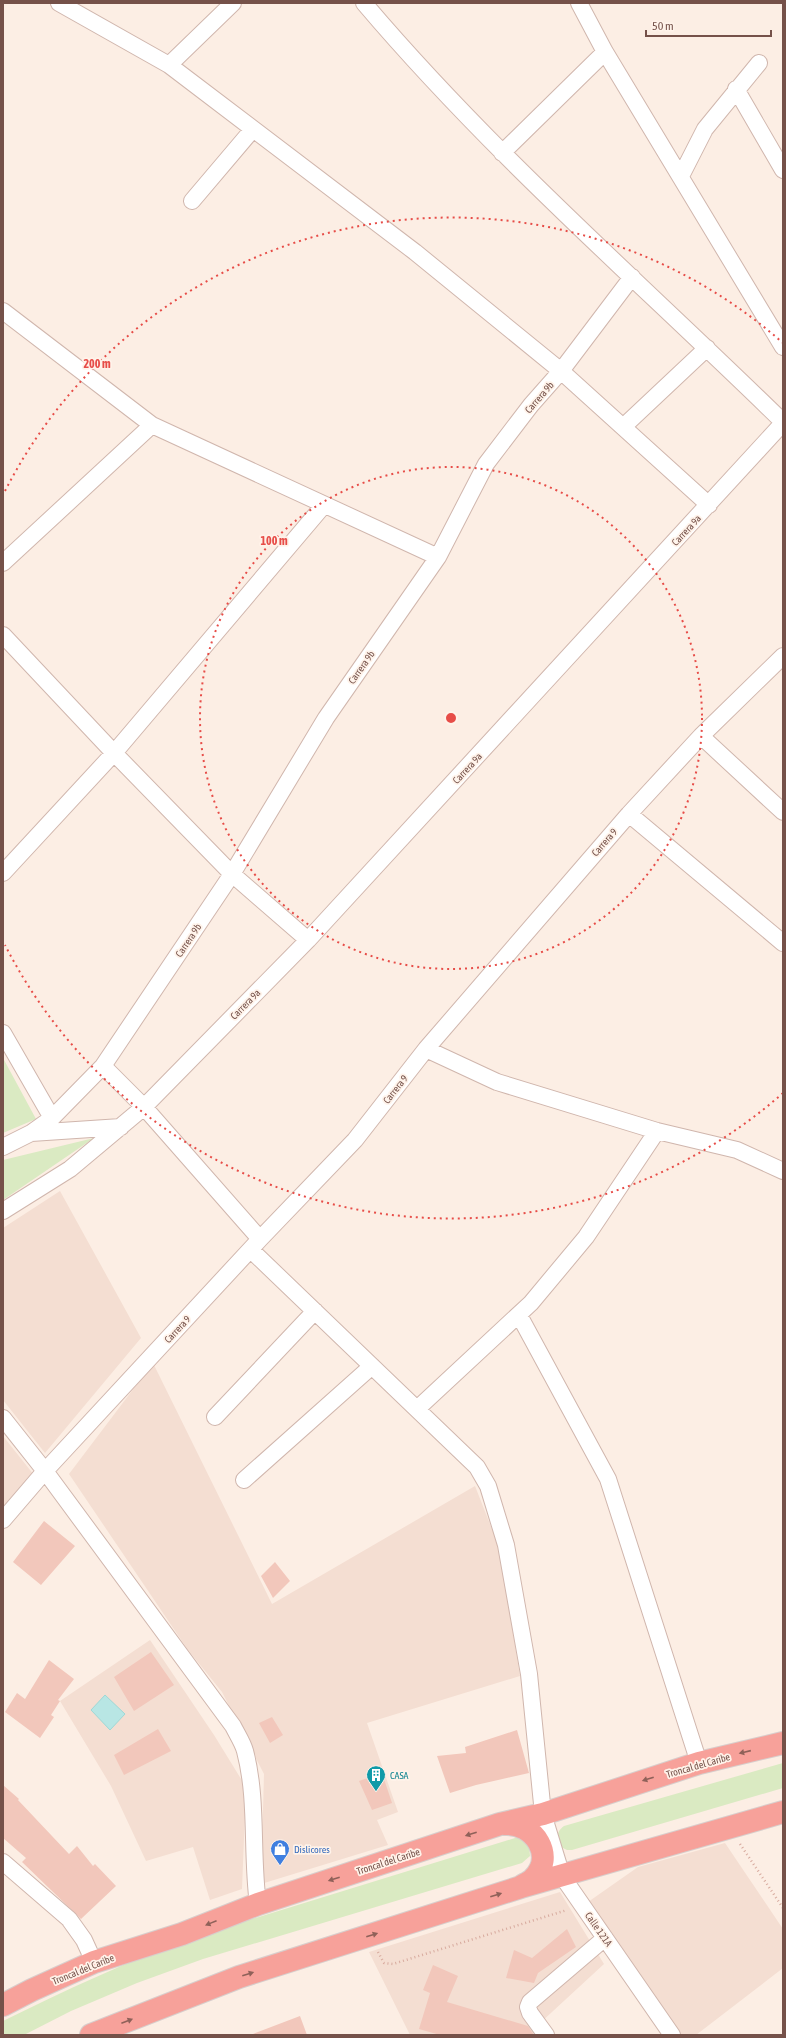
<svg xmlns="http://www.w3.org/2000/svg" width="786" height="2038" viewBox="0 0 786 2038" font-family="'Asap Condensed',sans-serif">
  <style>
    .residential { fill: #f4ded2 }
    .green { fill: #daeac2 }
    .water { fill: #b8e6e4; stroke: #9ed8d6 }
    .building { fill: #f2c7bb }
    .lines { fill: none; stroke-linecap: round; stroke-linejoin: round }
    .street-casing { stroke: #d0b6ad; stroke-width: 18 }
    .highway-casing { stroke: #d8cecc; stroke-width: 24 }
    .path { stroke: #d7aa9e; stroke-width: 2.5; stroke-dasharray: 1 3; stroke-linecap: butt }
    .street { stroke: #fff; stroke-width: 16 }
    .highway { stroke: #f7a19a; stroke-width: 22 }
    .oneway { fill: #8f6159 }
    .ring { fill: none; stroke: #e74d48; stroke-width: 2; stroke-dasharray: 2 4 }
    .labels { text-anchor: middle; stroke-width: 3.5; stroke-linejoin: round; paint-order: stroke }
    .street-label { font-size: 10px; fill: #755149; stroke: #fff3ea }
    .culture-label { font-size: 10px; fill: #0d838f; stroke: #fff3ea; text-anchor: start }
    .shop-label { font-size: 10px; fill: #366cbe; stroke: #fff3ea; text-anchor: start }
    .centre { fill: #e74d48; stroke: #fff3ea; stroke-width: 2 }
    .ring-label { font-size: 12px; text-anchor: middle; font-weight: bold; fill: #e74d48; stroke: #fff3ea; stroke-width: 3.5; stroke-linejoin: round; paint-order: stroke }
  </style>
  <rect width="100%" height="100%" fill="#fceee4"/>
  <path class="residential" d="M60,1191L141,1338L45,1453L3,1400V1228Z
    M153,1363L272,1604L475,1486L499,1547L520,1676L367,1723L398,1812L377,1820L388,1845L261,1884L264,1774L222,1692L188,1650L69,1474Z
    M3,1436L34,1475L3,1511Z
    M150,1640L214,1735L246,1787L242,1889L210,1900L193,1847L146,1861L111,1786L60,1701Z
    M725,1843L783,1929V1968L696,2035H681L588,1902L638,1867Z
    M560,1892L604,1964L539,2024L546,2035H410L369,1952Z"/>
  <path class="green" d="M3,1058L36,1119L3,1133Z
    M94,1138L3,1200V1160Z
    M783,1763V1788L572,1850H567L559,1846C557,1837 556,1832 564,1826Z
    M515,1838H520L529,1845L530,1856L522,1863L203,1959L137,1983L71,2011L24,2035H3V2021C66,1990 130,1960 197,1936Z"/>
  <path class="water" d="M105,1695L125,1714L110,1730L91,1710Z"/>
  <path class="building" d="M44,1521L75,1546L41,1585L13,1562Z
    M275,1562L290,1581L273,1598L261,1576Z
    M151,1652L174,1685L134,1711L114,1677Z
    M49,1660L74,1679L58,1700L60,1701L51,1715L54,1717L40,1738L5,1712L17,1693L25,1699Z
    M272,1717L283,1735L270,1743L259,1723Z
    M158,1729L171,1751L124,1775L114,1755Z
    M517,1730L529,1773L476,1785L450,1793L437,1756L466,1753L465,1747Z
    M382,1773L392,1803L372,1810L359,1781Z
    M3,1785L19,1799L18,1800L69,1854L77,1846L93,1866L95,1864L116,1886L81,1919L22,1862L26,1858L3,1838Z
    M567,1929L576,1947L538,1973L534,1983L506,1978L514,1950L532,1958Z
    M433,1965L458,1976L447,2002L528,2026L534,2035H440L419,2029L430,1993L423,1990Z
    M300,2016L307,2035H253V2034Z"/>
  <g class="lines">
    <defs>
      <path id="street" d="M59,3L169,65L415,252L561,371L709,505
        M364,3C492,154 642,284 783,422
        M579,3L605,52L783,347
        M169,65L233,3
        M736,89L783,170
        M502,153L605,52
        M681,176L705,129L759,63
        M192,201L253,129
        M3,311L152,425L438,557
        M623,427L707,348
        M3,563L152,425
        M3,635L114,753L232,874L308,940
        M701,736L783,812
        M629,814L783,943
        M3,873L114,753L324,505
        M3,1033L52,1118
        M426,1049L497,1082L657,1131L737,1150L783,1171
        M103,1066L144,1107L260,1239
        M31,1133L121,1127
        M3,1147L31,1133L52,1118L103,1066L232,874L326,718L438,557L486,464L531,405L561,371L632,277
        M3,1211L70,1169L144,1107L308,940L783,423
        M251,1250L477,1467L488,1486L506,1545L529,1674L543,1814L562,1876L672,2035
        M519,1315L608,1479L699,1763
        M417,1409L531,1303L586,1237L657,1131
        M215,1417L315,1311
        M3,1418L45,1471L233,1726C237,1734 243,1743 245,1751C258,1800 251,1854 258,1904
        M244,1480L372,1366
        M3,1520L45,1471L260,1239L355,1140L426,1049L629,814L701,736L783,656
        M3,1862L69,1919L84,1940L94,1962
        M546,2035L530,2013L528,2007L530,2002L605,1938"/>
      <path id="highway" d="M504,1824C535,1822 556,1857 533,1879C530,1882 525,1884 522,1886
        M3,2005L32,1990L94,1962L182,1934L258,1904L500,1824L543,1814L699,1763L783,1743
        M91,2035L239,1977L521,1887L783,1812"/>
    </defs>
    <use href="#street" class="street-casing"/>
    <use href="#highway" class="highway-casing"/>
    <path class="path" d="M740,1844L783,1908
      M378,1952L384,1963L393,1964L567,1910"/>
    <use href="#street" class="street"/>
    <use href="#highway" class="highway"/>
  </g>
  <defs><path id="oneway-solid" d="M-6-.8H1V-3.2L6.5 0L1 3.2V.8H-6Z"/></defs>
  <g class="oneway">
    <use href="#oneway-solid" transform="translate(745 1752) rotate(167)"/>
    <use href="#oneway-solid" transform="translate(648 1779) rotate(162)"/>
    <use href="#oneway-solid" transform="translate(471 1834) rotate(162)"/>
    <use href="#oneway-solid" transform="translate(334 1879) rotate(162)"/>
    <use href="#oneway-solid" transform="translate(496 1895) rotate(-18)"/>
    <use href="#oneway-solid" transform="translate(211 1923) rotate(158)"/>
    <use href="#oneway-solid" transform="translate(372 1935) rotate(-18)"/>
    <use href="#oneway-solid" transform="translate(248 1974) rotate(-17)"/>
    <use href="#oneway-solid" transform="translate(127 2021) rotate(-21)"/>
  </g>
  <g class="ring">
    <circle cx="451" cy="718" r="251"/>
    <path d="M783 1093A501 501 0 0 1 5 945M5 491A501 501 0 0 1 783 343"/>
  </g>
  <defs>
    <symbol id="building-pin" viewBox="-11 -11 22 30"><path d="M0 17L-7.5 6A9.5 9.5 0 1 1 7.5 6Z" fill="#0f9aa8" stroke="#fff3ea"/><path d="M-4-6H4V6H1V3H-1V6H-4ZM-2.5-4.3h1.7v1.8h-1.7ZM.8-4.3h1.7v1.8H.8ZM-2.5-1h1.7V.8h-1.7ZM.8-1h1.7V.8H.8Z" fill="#fff"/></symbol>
    <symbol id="shop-pin" viewBox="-11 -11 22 30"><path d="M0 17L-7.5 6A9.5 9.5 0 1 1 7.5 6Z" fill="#3f7fe0" stroke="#fff3ea"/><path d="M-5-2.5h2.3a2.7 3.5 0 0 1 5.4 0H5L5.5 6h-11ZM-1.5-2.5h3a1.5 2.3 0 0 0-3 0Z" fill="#fff"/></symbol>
  </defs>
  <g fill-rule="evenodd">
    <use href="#building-pin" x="365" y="1764" width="22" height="30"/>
    <use href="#shop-pin" x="269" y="1838" width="22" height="30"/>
  </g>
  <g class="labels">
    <g class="street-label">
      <text transform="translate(539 397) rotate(-49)" y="4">Carrera 9b</text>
      <text transform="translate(686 530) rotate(-47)" y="4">Carrera 9a</text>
      <text transform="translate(361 667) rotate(-55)" y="4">Carrera 9b</text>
      <text transform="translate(467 768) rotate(-47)" y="4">Carrera 9a</text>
      <text transform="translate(604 842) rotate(-49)" y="4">Carrera 9</text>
      <text transform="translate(188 940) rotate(-56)" y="4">Carrera 9b</text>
      <text transform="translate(245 1004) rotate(-45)" y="4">Carrera 9a</text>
      <text transform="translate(395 1089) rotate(-52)" y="4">Carrera 9</text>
      <text transform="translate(177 1329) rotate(-47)" y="4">Carrera 9</text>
      <text transform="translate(698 1765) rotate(-16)" y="4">Troncal del Caribe</text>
      <text transform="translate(388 1861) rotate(-18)" y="4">Troncal del Caribe</text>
      <text transform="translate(599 1929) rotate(55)" y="4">Calle 121A</text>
      <text transform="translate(83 1969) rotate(-22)" y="4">Troncal del Caribe</text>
    </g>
    <g class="culture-label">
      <text x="390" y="1779">CASA</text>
    </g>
    <g class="shop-label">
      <text x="294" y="1853">Dislicores</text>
    </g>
  </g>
  <circle cx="451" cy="718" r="6" class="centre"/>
  <g class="ring-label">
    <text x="97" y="368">200 m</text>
    <text x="274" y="545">100 m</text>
  </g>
  <rect width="786" height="2038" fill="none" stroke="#755149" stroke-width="8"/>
  <path d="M646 30v6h125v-6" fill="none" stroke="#755149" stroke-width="2"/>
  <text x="652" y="30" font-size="12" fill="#755149" stroke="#fff3ea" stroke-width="3" paint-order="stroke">50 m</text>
</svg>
